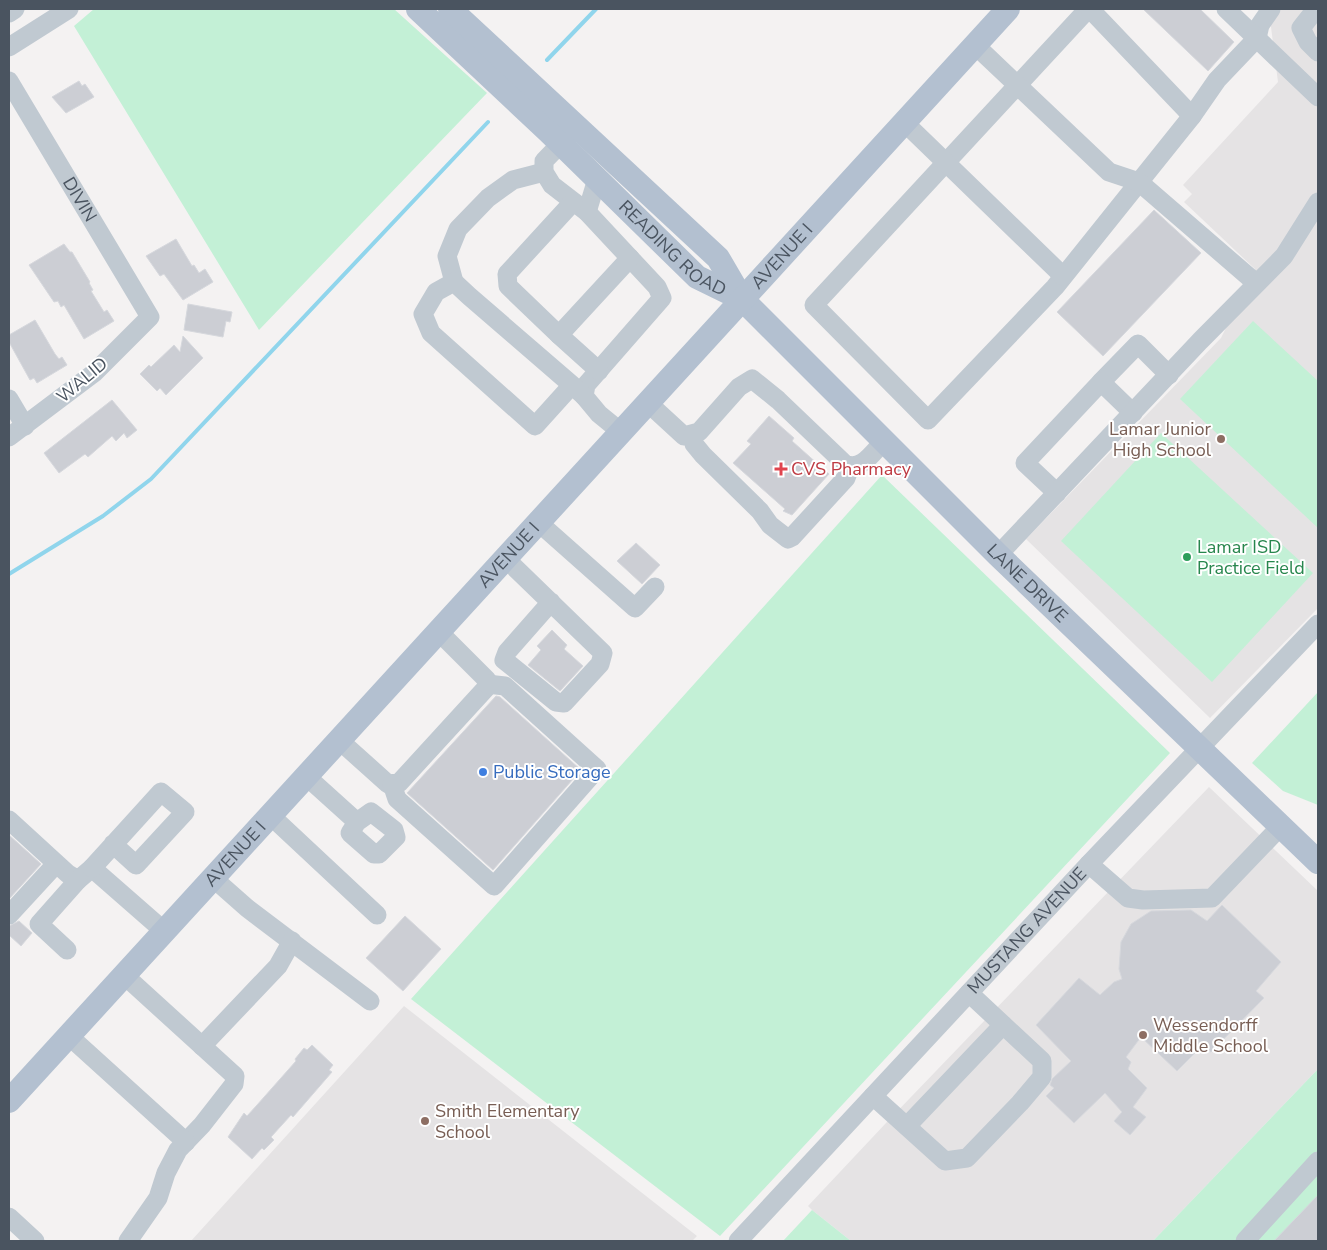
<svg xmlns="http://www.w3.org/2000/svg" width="1327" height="1250" viewBox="0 0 1327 1250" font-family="'Nunito Sans',sans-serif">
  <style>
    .education { fill: #e5e3e4 }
    .green { fill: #c3f0d6 }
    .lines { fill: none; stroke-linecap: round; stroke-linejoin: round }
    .stream { stroke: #90d5ec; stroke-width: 4 }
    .building { fill: #ccced4; stroke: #d6d8dd }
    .minor { stroke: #c0c9d1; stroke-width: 19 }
    .major { stroke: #b3c0d0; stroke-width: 24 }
    .education-dot { fill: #8d6e63; stroke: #fff; stroke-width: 2 }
    .health-dot { fill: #e0444e; stroke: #fff; stroke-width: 2 }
    .leisure-dot { fill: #2e9e5b; stroke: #fff; stroke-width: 2 }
    .shop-dot { fill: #3f7fe0; stroke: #fff; stroke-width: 2 }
    .labels { text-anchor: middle; stroke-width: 4; stroke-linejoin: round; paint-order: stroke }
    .street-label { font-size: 18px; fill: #4a5460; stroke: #fff }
    .education-label { font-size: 18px; fill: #785e54; stroke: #fff; text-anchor: start }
    .health-label { font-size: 18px; fill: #be3a42; stroke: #fff; text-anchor: start }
    .leisure-label { font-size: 18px; fill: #27864d; stroke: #fff; text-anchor: start }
    .shop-label { font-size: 18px; fill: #366cbe; stroke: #fff; text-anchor: start }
  </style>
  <rect width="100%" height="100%" fill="#f4f2f2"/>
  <path class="education" d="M1270,9H1318V608L1210,718L1026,539L1221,338L1255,269L1184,202L1192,194L1183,185L1278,82L1271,27L1264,15Z
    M1209,787L1318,891V1069L1153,1241H851L812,1210L808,1206L886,1123Z
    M404,1006L697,1236L692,1241H191Z"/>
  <path class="green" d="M94,9H394L487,93L259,330L74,26Z
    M1253,321L1318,381V528L1180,399Z
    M1161,433L1313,573L1212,682L1061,541Z
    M882,475L1170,753L720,1236L411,999Z
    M1318,692V805L1283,791L1252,763Z
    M1318,1069V1241H1153Z
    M812,1210L851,1241H783Z"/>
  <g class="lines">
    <path class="stream" d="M547,60L596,9
      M9,574L103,516L151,479L488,122"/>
  </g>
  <path class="building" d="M1143,9H1200L1234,42L1208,71Z
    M79,81L82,86L85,84L94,97L66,113L52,97Z
    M1154,210L1201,253L1103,356L1057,312Z
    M176,239L192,266L194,265L199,273L205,269L213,282L183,300L164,274L160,276L146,256Z
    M64,244L70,252H72L90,282L89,283L93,290L91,291L104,312L107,310L114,321L84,339L64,305L61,307L58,301L54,302L29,265Z
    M188,304L232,312L230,322L226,321L223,337L184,330Z
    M35,320L55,354L59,359L62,357L67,365L37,383L34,378L30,380L9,342V335Z
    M183,336L203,358L166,395L160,388L157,391L140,374L149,365L151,367L174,345L180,352Z
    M112,400L137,430L127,438L124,433L116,441L112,436L88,457L85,454L59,473L44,453Z
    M769,416L794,438L792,441L829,474L792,515L783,511L785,509L733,463L751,444L747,441Z
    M636,543L660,565L642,584L617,561Z
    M552,630L567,645L564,649L583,666L560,691L528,665L541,650L537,646Z
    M496,696L500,697L581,770L493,870L407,793Z
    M9,835L41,864L9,899Z
    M1222,905L1281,962L1256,991L1264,998L1211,1052L1201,1047L1177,1071L1141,1037L1126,1057L1131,1062L1128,1069L1147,1088L1133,1107L1146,1117L1130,1135L1114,1121L1122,1112L1105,1093L1074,1123L1046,1096L1054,1088L1050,1085L1052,1079L1071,1061L1036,1025L1079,978L1100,995L1114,982L1122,979L1119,969L1121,942L1131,924L1151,911L1191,910L1207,921Z
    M405,916L441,949L403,991L366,958Z
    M19,921L32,933L21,946L9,935V926Z
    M312,1045L333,1065L329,1070L332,1072L293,1117L291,1115L271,1137L274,1140L264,1150L262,1148L252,1159L228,1137L244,1113L247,1116L257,1105L296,1061L295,1059L304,1048L307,1050Z
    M1318,1195V1241H1274Z"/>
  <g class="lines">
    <g class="minor">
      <path d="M1088,9L814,305L928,420L1055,287L1192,116L1217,80L1257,38L1260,25L1271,9"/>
      <path d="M1090,9L1192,116"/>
      <path d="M1226,9L1318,97"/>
      <path d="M1316,9L1301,28L1308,42L1318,52"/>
      <path d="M9,13L15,9"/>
      <path d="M975,45L1109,172L1139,182L1256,283"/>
      <path d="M9,47L69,9"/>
      <path id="s1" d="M9,81L150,317L94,373L9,437"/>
      <path d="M904,122L1063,276"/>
      <path d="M571,133L544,161V172L552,185L587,212L657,287L662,298L586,385L584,396L599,414L621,432"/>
      <path d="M587,212L597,179"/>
      <path d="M454,282L447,256L458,229L488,198L513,180L544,172"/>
      <path d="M559,335L508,286L507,274L573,202"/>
      <path d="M599,371L559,335L630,258"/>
      <path d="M1101,382L1138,344L1169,375"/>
      <path d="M572,385L535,426L431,333L423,314L436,292L454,282L469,296L572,385L584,396"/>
      <path d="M9,399L25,426"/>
      <path d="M647,402L684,436L699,432L739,387L752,379L778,400L845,464C861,472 873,452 884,441"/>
      <path d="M693,435L694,444L703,455L760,511L770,525L788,539L792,537L846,478L850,467"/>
      <path d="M1057,493L1025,463L1101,382L1133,413"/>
      <path d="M538,522L635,608L655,587"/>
      <path d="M998,555L1200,341L1284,256L1318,202"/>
      <path d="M505,558L603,653L600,664L564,703L556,702L504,660L507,652L551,602"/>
      <path d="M339,740L388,784L399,783L486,688L487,680L438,631"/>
      <path d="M306,776L357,822L371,812L394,830L396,837L379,854H374L350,833L357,822"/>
      <path d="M392,784L397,799L494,886L597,769L505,686L487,684"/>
      <path d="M270,815L377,915"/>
      <path d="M9,820L68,874L78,880L92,868L164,931"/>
      <path d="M1089,864L1128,898L1143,900L1212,898L1281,826"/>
      <path d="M92,868L161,792L185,812L136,865L113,844"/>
      <path d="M213,878L247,908L370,1001"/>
      <path d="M9,915L56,864"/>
      <path d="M67,950L39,924L78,880"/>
      <path d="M124,975L235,1076L234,1084L202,1125L178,1150L166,1173L158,1198L128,1241"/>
      <path d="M69,1036L186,1142"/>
      <path d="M202,1046L278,966L292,941"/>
      <path d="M873,1096L945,1161L967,1158L1020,1103L1042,1077V1061L969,993"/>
      <path d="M907,1126L1003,1025"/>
      <path d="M9,1217L35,1241"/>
      <path id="s2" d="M738,1241L1089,864L1318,624"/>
      <path d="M1245,1241L1318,1161"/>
    </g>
    <g class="major">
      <path id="s3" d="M418,9L548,131L697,277L742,299"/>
      <path id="s4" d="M450,9L718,258L742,299L998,555L1318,862"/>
      <path id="s5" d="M9,1101L1008,9"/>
    </g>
  </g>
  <g class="education-dot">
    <circle cx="1221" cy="439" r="5"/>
    <circle cx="1143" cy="1035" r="5"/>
    <circle cx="425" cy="1121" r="5"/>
  </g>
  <path class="health-dot" d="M778.5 461.5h5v5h5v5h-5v5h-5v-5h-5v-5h5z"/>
  <circle class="leisure-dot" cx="1187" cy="557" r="5"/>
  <circle class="shop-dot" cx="483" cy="772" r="5"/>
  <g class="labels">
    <g class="street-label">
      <text dy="6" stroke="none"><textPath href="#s1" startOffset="138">DIVIN</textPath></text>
      <text dy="6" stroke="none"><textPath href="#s3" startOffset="350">READING ROAD</textPath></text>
      <text dy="6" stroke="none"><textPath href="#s5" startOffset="1145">AVENUE I</textPath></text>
      <text transform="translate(82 380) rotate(-40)" y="6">WALID</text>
      <text dy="6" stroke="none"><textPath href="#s5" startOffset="740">AVENUE I</textPath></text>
      <text dy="6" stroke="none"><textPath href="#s4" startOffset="816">LANE DRIVE</textPath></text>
      <text dy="6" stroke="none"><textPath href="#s5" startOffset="335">AVENUE I</textPath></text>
      <text dy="6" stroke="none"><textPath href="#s2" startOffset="424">MUSTANG AVENUE</textPath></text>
    </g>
    <g class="education-label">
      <text x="1211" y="435" text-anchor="end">Lamar Junior<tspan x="1211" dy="21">High School</tspan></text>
      <text x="1153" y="1031">Wessendorff<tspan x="1153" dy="21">Middle School</tspan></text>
      <text x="435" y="1117">Smith Elementary<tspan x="435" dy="21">School</tspan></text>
    </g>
    <g class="health-label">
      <text x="791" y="475">CVS Pharmacy</text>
    </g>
    <g class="leisure-label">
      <text x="1197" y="553">Lamar ISD<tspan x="1197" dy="21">Practice Field</tspan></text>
    </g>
    <g class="shop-label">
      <text x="493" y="778">Public Storage</text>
    </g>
  </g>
  <rect width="1327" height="1250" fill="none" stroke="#4a5460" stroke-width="20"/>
</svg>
